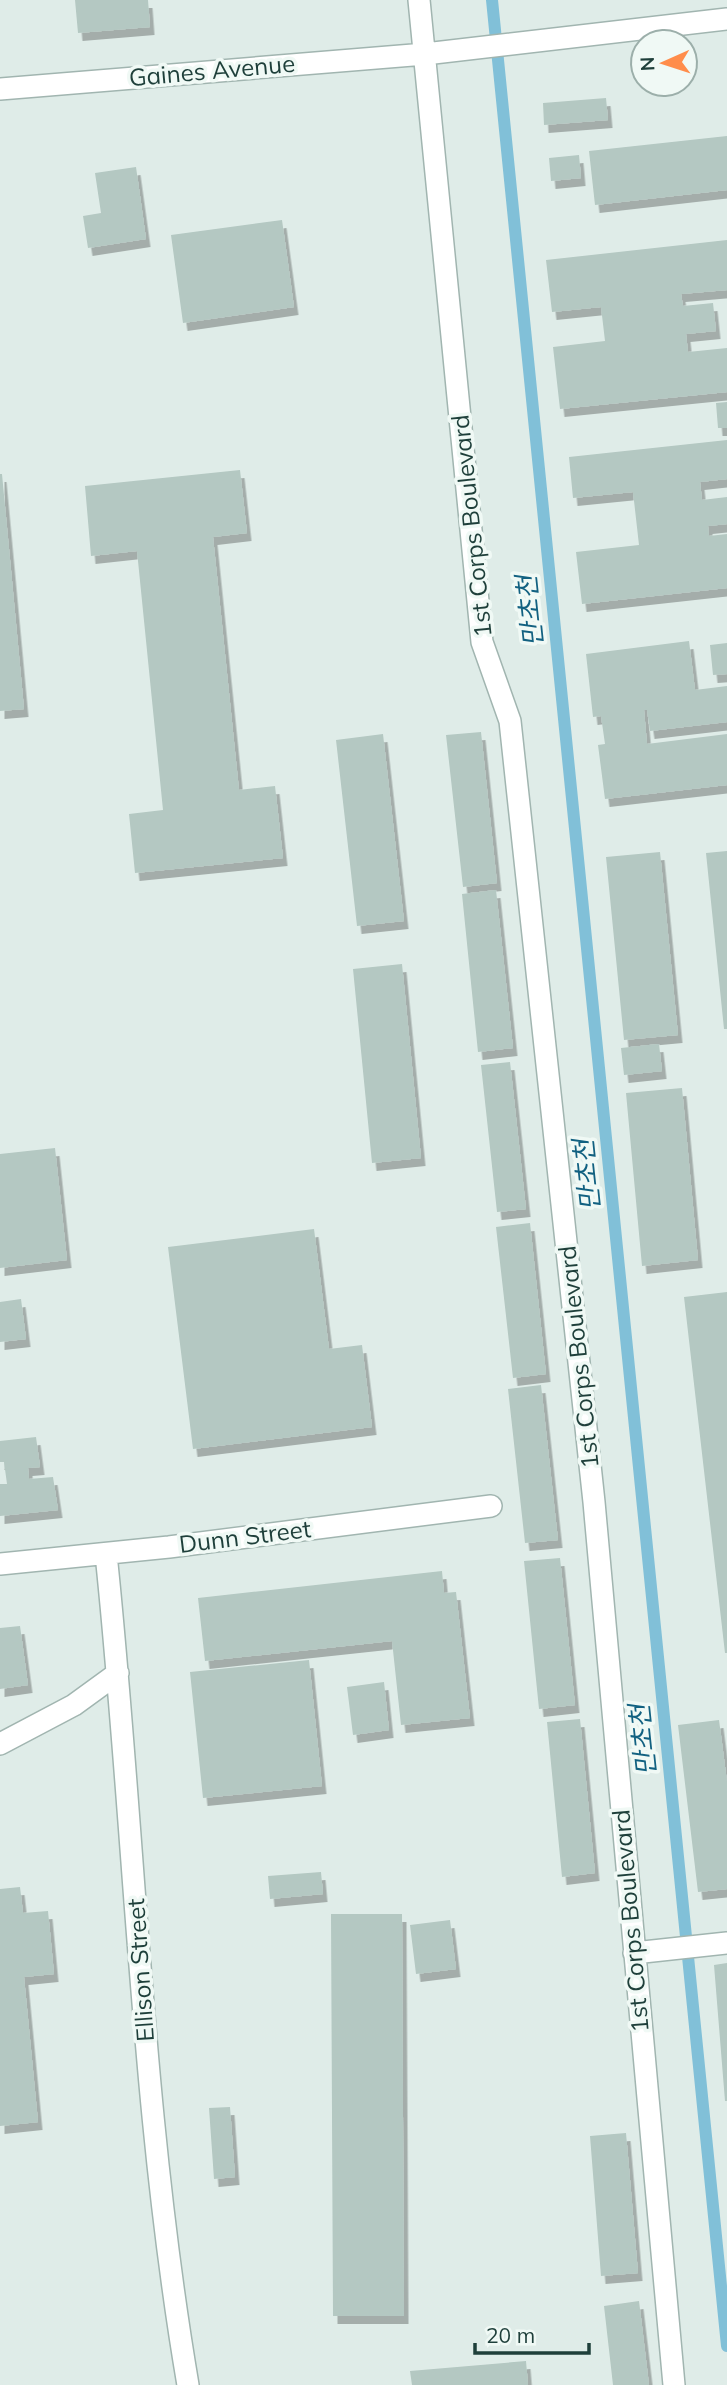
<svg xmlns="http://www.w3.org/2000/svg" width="727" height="2385" viewBox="0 0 727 2385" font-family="Mulish,'Noto Sans KR',sans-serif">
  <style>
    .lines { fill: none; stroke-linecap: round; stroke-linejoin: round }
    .stream { stroke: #81c0d8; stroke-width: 12 }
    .building { fill: #b4c8c2; filter: url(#shadow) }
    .lane-casing { stroke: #a1b5b0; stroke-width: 24 }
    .lane { stroke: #fff; stroke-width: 21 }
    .labels { text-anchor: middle; stroke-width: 7; stroke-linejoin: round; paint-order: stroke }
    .street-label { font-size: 24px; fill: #1e3f3a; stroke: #f0f9f5 }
    .water-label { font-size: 26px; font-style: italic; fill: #126181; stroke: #f0f9f5 }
  </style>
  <defs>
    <filter id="shadow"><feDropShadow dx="4.5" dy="8" stdDeviation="0" flood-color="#0004"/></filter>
  </defs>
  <rect width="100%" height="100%" fill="#dfece8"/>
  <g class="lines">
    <path class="stream" d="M492,0L727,2346"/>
  </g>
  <path class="building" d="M75,0H148L150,27L78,33Z
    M606,98L608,120L544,125L543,103Z
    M727,136V190L595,205L589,151Z
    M579,155L581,178L551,181L549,158Z
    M136,167L146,239L88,248L83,216L101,213L95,173Z
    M282,220L294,307L183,323L171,235Z
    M727,240V290L681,294L683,306L713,303L716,331L686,334L688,352L727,348V392L560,409L553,347L605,341L601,307L552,312L546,260Z
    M727,402V428H718L716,403Z
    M727,440V479L700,482L702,500L727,497V524L708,526L709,536L727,534V588L582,604L576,552L639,545L633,492L573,498L569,457Z
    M240,470L247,533L213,537L239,790L275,786L283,858L135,873L129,814L163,810L137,551L91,556L85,486Z
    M0,474H2L24,709L0,711Z
    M689,641L695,690L727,686V722L650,731L647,710H644L647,744L727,734V785L605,799L598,745L605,744L601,716L593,717L586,654Z
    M727,643V674L713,675L710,645Z
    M481,732L497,883L463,887L446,735Z
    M383,734L404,921L357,926L336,740Z
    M727,851V1029H724L706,853Z
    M660,852L678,1035L624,1040L606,857Z
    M496,890L513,1048L478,1052L462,894Z
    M402,964L421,1158L372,1163L353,969Z
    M659,1044L662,1071L624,1075L621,1048Z
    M510,1062L526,1209L497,1212L481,1065Z
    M682,1088L698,1260L642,1266L626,1093Z
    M55,1148L67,1260L0,1268V1154Z
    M530,1223L546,1374L513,1378L496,1227Z
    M314,1229L329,1349L362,1345L372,1427L193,1449L168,1247Z
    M727,1292V1653H725L684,1297Z
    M21,1299L26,1339L0,1342V1302Z
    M541,1385L558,1540L525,1543L508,1389Z
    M36,1437L40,1467L28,1468L29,1479L53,1477L58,1510L0,1516V1484H7L4,1462H0V1441Z
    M560,1558L575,1705L539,1709L524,1561Z
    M442,1571L444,1593L456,1592L470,1718L401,1725L392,1641L205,1661L198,1598Z
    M20,1626L28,1685L0,1689V1628Z
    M309,1660L322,1786L203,1798L190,1672Z
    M384,1682L389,1730L353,1735L347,1687Z
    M580,1719L595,1873L562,1877L547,1722Z
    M719,1720L727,1782V1889L698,1892L678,1725Z
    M321,1872L323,1894L270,1899L268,1876Z
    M20,1887L23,1913L48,1911L54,1974L24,1977L38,2122L0,2126V1889Z
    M331,1914H402L404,2316H333Z
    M450,1920L456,1969L416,1974L410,1925Z
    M727,1963V2101H725L714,1965Z
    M230,2107L235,2177L214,2179L209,2108Z
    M626,2133L638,2273L601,2276L590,2136Z
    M639,2301L649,2385H613L604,2306Z
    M526,2361L528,2385H412L410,2371Z"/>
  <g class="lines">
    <defs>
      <path id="lane" d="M419,0L482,642L510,721L594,1502L674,2385
        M0,89L425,54L727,19
        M106,1554C135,1831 141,2110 188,2385
        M0,1564L169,1547L491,1506
        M0,1744L74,1705L118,1673
        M634,1953L727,1943"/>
    </defs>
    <use href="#lane" class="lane-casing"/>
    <use href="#lane" class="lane"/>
  </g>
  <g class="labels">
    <g class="street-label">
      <text transform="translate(212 71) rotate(-5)" y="8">Gaines Avenue</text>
      <text transform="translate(472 526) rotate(-96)" y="8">1st Corps Boulevard</text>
      <text transform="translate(579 1357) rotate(-96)" y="8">1st Corps Boulevard</text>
      <text transform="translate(245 1537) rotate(-7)" y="8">Dunn Street</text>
      <text transform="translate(631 1921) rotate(-95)" y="8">1st Corps Boulevard</text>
      <text transform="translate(141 1970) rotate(-94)" y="8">Ellison Street</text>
    </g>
    <g class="water-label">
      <text transform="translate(530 611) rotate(-96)" y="9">만초천</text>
      <text transform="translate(587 1175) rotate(-96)" y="9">만초천</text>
      <text transform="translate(643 1740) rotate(-96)" y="9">만초천</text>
    </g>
  </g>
  <g transform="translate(664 63) rotate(267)"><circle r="33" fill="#f0f9f5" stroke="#9cafaa" stroke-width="2"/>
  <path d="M0-5L12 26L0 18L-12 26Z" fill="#ff8d4b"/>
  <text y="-10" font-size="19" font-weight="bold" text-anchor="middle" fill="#1e3f3a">N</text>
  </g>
  <path d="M475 2343v10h114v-10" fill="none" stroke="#1e3f3a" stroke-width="3.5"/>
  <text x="486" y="2343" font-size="21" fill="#1e3f3a" stroke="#f0f9f5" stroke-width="5" paint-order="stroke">20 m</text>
</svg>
